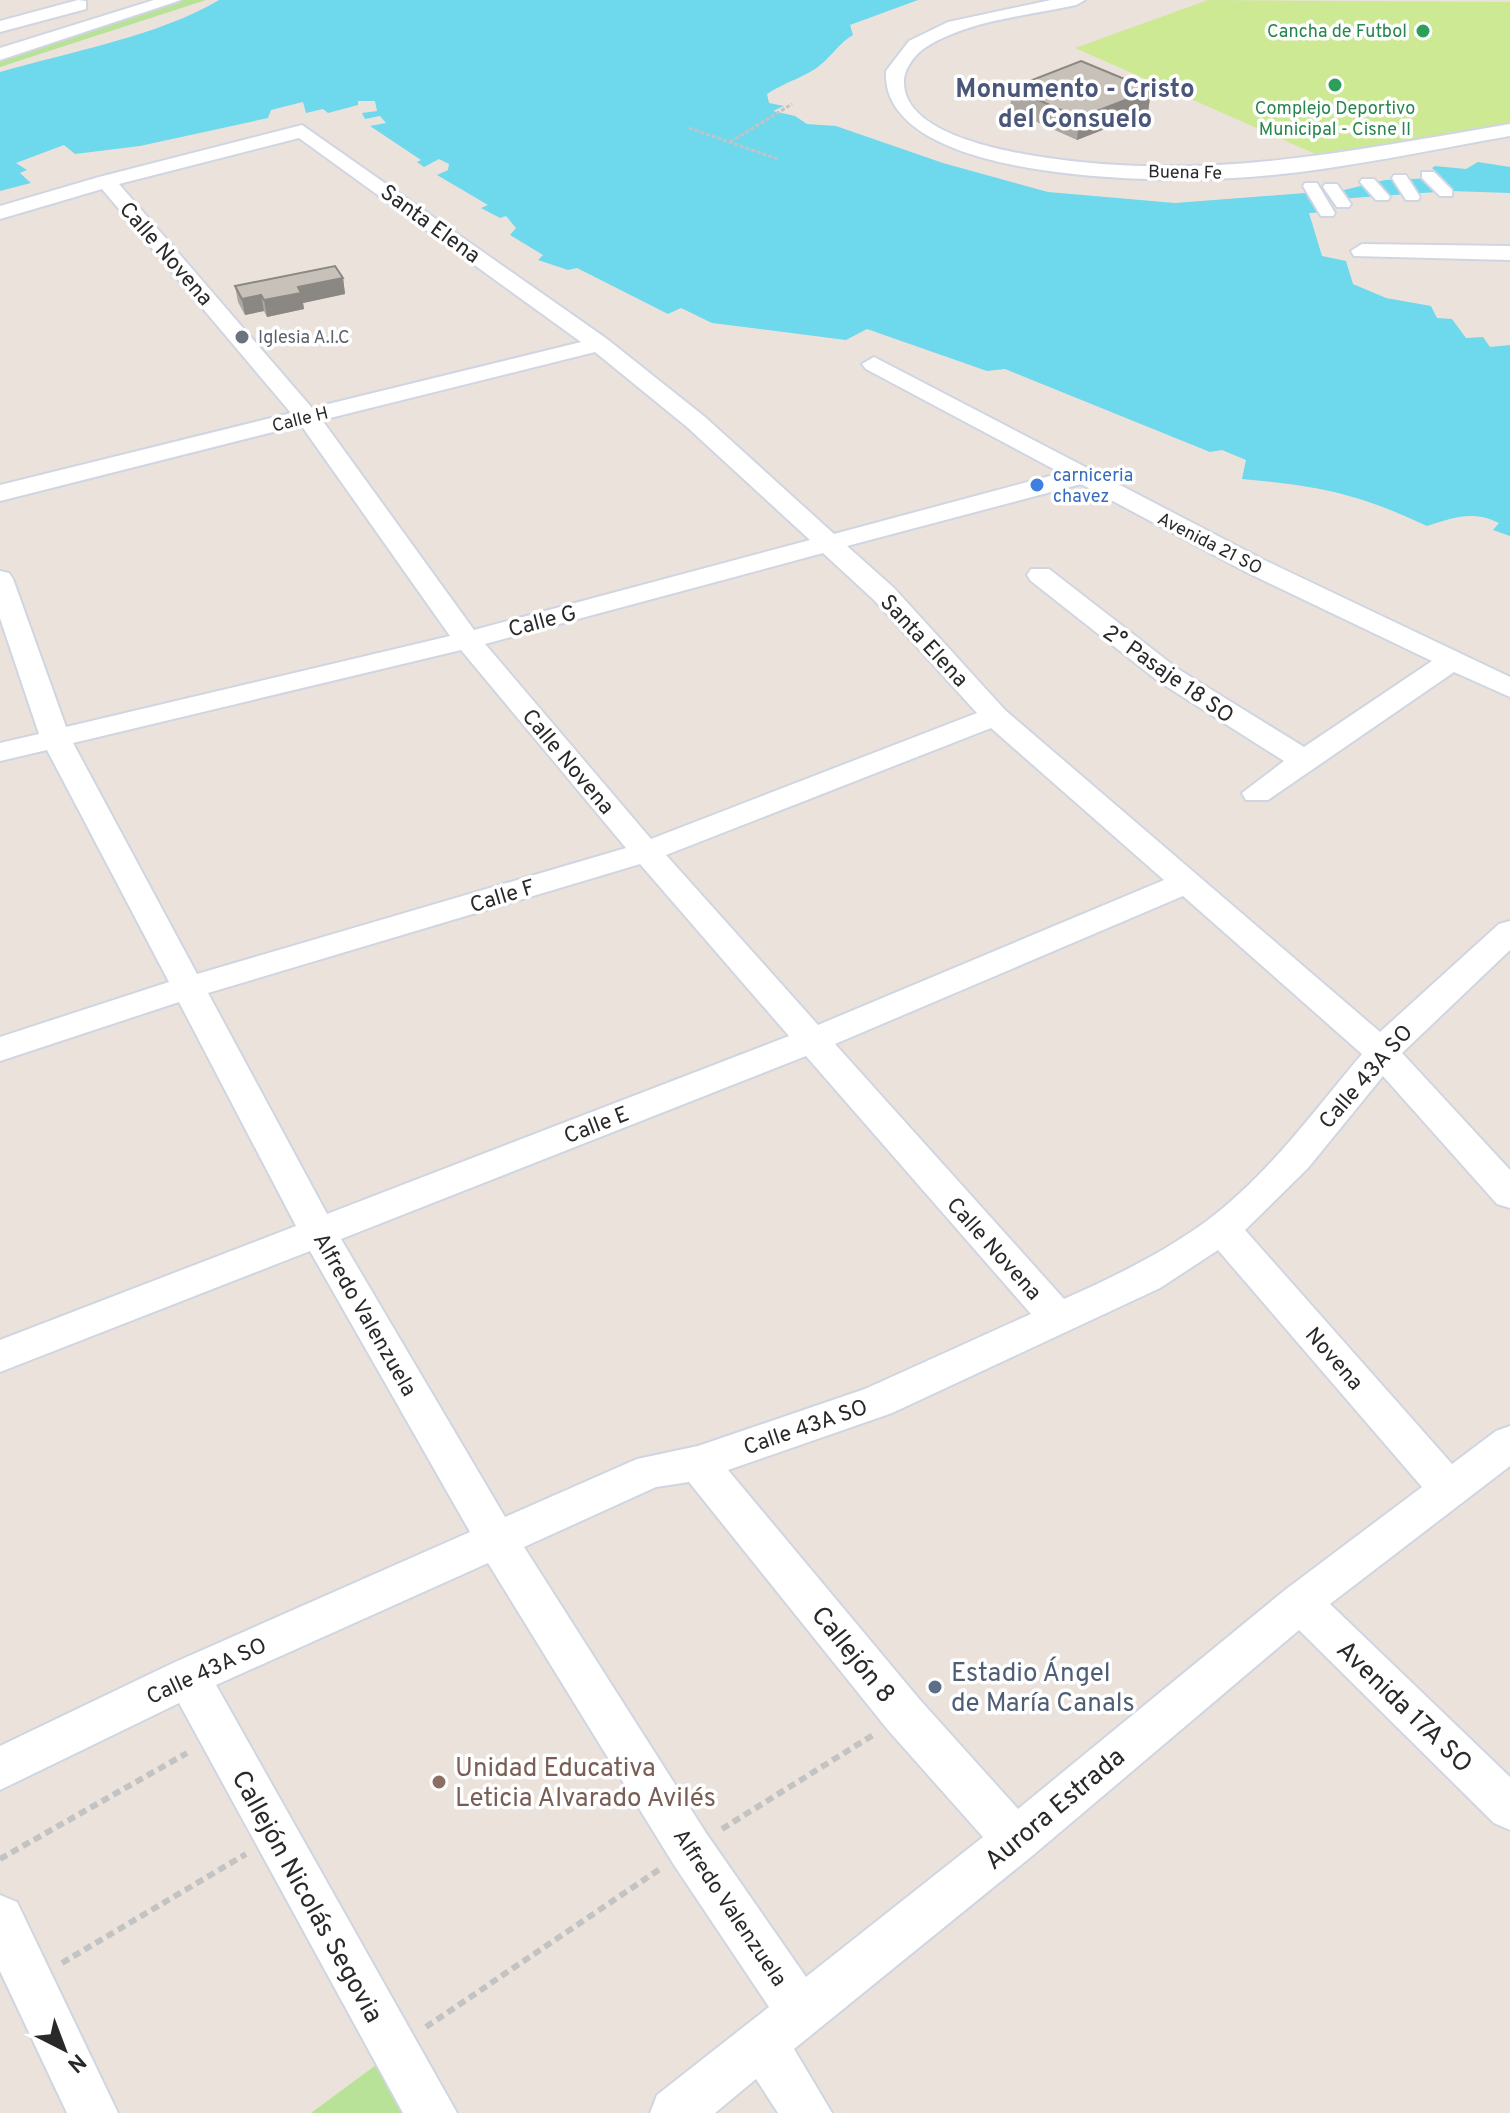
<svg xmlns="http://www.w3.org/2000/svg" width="1510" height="2113" viewBox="0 0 1510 2113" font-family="Overpass,sans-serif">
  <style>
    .green { fill: #b8e297 }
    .pitch { fill: #cde993 }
    .water { fill: #6ed8ed }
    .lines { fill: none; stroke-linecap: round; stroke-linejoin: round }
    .pedestrian-casing { stroke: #d0d5e2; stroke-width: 4 }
    .minor-casing { stroke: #d0d5e2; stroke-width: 4 }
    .path-far1 { stroke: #c3c3c3; stroke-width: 3; stroke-dasharray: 4 2; stroke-linecap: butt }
    .path { stroke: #c3c3c3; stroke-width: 6; stroke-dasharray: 8 5; stroke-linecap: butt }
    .pedestrian { fill: #fff; fill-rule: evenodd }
    .minor { fill: #fff; fill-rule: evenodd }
    .wall { fill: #aba6a0 }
    .shaded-wall { fill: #8b8782 }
    .building { fill: #c7c1ba; stroke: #8b8782; stroke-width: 2 }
    .leisure-dot { fill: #2e9e5b; stroke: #fff; stroke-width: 3 }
    .worship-dot { fill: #6b7280; stroke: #fff; stroke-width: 3 }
    .shop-dot { fill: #3f7fe0; stroke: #fff; stroke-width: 3 }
    .service-dot { fill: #5c6f8a; stroke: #fff; stroke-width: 3 }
    .education-dot { fill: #8d6e63; stroke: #fff; stroke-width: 3 }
    .labels { text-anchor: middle; stroke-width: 7; stroke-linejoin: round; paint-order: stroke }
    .far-leisure-label { font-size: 18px; fill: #27864d; stroke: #fff; text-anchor: end }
    .far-street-label { font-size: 18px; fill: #292929; stroke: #fff }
    .far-worship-label { font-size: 18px; fill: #5b616d; stroke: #fff; text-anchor: start }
    .far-shop-label { font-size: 18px; fill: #366cbe; stroke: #fff; text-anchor: start }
    .street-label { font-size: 22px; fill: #292929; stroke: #fff }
    .far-district-label { font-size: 26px; font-weight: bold; fill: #4a5779; stroke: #fff }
    .near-street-label { font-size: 26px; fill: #292929; stroke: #fff }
    .near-service-label { font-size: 26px; fill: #4e5e75; stroke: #fff; text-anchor: start }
    .near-education-label { font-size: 26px; fill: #785e54; stroke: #fff; text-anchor: start }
  </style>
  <rect width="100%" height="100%" fill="#ebe3db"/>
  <path class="green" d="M178,0H206L0,67V56Z
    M384,2059L417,2113H311Z"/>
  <path class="pitch" d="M1208,0L1510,2V123L1320,156L1075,48Z"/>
  <path class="water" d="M219,0H918L850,25L853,35C839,43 832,56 819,66C809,75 781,84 767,94L769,103L784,106L773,111L795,116L807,124L836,126L943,163L1048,192L1175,203L1344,190L1385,180L1437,178L1441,176L1432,168L1435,166L1466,169L1478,162L1510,167V193L1450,191L1325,200L1332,212L1309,213L1322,256L1346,261L1353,284L1386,298L1431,306L1437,318L1452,319L1466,338L1483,337L1490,347L1510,345V536L1493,530L1499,523C1472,510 1454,518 1427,526C1357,493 1318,486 1242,479L1246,460L1222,450L1210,452L1005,369L987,371L867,329L846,340L712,323L681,308L668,314L577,268L568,270L538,260L543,255L510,235L516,228L506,216L500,218L481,208L488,205L437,175L448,170L449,164L439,159L424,167L417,162L421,160L370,126L386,123L380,116L365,119L362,113L377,111L375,101H358V105L328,113L323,109L306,113L303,102L271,110L268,118L140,146L75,154L64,145L16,163L27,170L20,173L31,183L0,191V72C65,53 162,35 219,0Z"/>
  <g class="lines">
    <defs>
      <path id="pedestrian" d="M1422,172H1434L1452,190V196H1440L1422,178Z
        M1394,175H1406L1420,197L1418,200H1406L1392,178Z
        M1362,179H1374L1390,197L1388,200H1376L1360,182Z
        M1305,183H1317L1335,213L1333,216H1321L1303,186Z
        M1325,184H1337L1351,204L1349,207H1337L1323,187Z"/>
      <path id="minor" d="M78,0L86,1V9L0,32V21Z
        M154,0H181L0,60V48Z
        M1051,0H1085L1076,5C1027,16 969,20 926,47C915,54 904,69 904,81C902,146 1057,160 1102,164C1241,175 1374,147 1510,124V136C1418,152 1326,173 1233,178C1158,183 880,182 886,71L909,41L948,22Z
        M302,125L607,339L705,417L834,534L1061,473L866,369L862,364L874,357L1264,560L1510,677V697L1454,672L1268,800H1246L1242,793L1284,761L1158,681L1031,581L1027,575L1031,569H1049L1178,669L1304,747L1432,661L1246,572L1081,484L847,546L894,588L1005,710L1380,1032L1499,924L1510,921V950L1402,1053L1510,1170V1208L1497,1204L1383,1076L1308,1168L1245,1230L1452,1464L1496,1431L1510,1426V1466L1330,1604L1510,1777V1830L1494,1823L1299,1630L1032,1856L794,2049L832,2113H778L756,2079L715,2113H650L657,2095L769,2007L674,1865L488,1563L216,1685L457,2113H403L179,1703L0,1790V1746L173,1663L470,1532L310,1251L0,1372V1340L296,1226L179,1002L0,1061V1037L169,982L47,750L0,761V743L39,734L0,618V571L9,573L13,579L66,727L450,636L301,425L0,501V485L291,413L102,189L0,219V206L99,177ZM299,138L581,342L312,408L119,184ZM595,352L687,427L810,540L474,630L322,420ZM823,553L874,600L977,713L651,839L485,644ZM461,650L626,848L197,974L73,743ZM991,728L1164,880L818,1025L666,855ZM640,864L789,1036L327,1214L208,993ZM1183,896L1362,1054C1314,1111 1268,1175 1208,1220C1163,1253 1114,1277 1064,1299L835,1044ZM806,1056L1031,1314L865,1389L698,1446L637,1459L505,1517L341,1239ZM1218,1250L1422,1487L1285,1590L1018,1809L920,1700L728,1470L892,1413L1160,1288ZM689,1482L888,1730L983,1837L806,1977L706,1833L524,1547L656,1487Z
        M1362,244L1510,246V260L1354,256L1351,251Z
        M0,1895L17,1902L118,2113H67L0,1971Z"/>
    </defs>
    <use href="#pedestrian" class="pedestrian-casing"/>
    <use href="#minor" class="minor-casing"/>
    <path class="path-far1" d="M689,128L778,159
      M730,142L792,104"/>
    <path class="path" d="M722,1829L873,1735
      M0,1859L187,1753
      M62,1963L246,1854
      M426,2027L660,1869"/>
    <use href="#pedestrian" class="pedestrian"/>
    <use href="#minor" class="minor"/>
  </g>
  <path class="wall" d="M1012,88L1151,90L1148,112L1077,140L1010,110Z
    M343,278L345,294L303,303L304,309L267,317L264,311L245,315L238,302L235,286Z"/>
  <path class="shaded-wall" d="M1151,90L1148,112L1077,140L1079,118Z
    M343,278L345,294L303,303L304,309L267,317L264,300L298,287Z
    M261,295L264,311L245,315L242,299Z"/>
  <path class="building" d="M1081,61L1151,90L1079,118L1012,88Z
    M335,266L343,278L298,287L301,293L264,300L261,295L242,299L235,286Z"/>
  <g class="leisure-dot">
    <circle cx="1423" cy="31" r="8"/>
    <circle cx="1335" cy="85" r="8"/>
  </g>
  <circle class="worship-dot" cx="242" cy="337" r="8"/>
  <circle class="shop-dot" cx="1037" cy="485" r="8"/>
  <circle class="service-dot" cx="935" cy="1687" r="8"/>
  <circle class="education-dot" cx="439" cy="1782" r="8"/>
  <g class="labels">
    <g class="far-leisure-label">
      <text x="1407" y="37">Cancha de Futbol</text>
      <text x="1335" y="114" text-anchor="middle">Complejo Deportivo<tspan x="1335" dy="21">Municipal - Cisne II</tspan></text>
    </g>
    <g class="far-street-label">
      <text transform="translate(1185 172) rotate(1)" y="6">Buena Fe</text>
      <text transform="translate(300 419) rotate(-14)" y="6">Calle H</text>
      <text transform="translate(1210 543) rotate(27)" y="6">Avenida 21 SO</text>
    </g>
    <g class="far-worship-label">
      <text x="258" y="343">Iglesia A.I.C</text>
    </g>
    <g class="far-shop-label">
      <text x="1053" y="481">carniceria<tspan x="1053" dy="21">chavez</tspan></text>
    </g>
    <g class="street-label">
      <text transform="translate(431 223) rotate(36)" y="8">Santa Elena</text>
      <text transform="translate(167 253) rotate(49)" y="8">Calle Novena</text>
      <text transform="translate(542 620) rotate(-15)" y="8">Calle G</text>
      <text transform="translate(925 640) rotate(47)" y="8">Santa Elena</text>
      <text transform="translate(1169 673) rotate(35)" y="8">2° Pasaje 18 SO</text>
      <text transform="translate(569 761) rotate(50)" y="8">Calle Novena</text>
      <text transform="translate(502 895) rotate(-17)" y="8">Calle F</text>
      <text transform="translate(1365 1076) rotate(-49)" y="8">Calle 43A SO</text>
      <text transform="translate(596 1124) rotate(-21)" y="8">Calle E</text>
      <text transform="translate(995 1248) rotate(48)" y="8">Calle Novena</text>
      <text transform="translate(366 1314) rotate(60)" y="8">Alfredo Valenzuela</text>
      <text transform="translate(1335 1358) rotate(49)" y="8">Novena</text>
      <text transform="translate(805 1426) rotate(-19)" y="8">Calle 43A SO</text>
      <text transform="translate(206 1670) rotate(-25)" y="8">Calle 43A SO</text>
      <text transform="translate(731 1907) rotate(56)" y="8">Alfredo Valenzuela</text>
    </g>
    <g class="far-district-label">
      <text x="1075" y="97">Monumento - Cristo<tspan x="1075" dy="30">del Consuelo</tspan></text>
    </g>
    <g class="near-street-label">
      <text transform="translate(854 1654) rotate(51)" y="9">Callejón 8</text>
      <text transform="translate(1405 1706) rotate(44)" y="9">Avenida 17A SO</text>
      <text transform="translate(1054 1808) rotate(-40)" y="9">Aurora Estrada</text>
      <text transform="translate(308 1896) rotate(61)" y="9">Callejón Nicolás Segovia</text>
    </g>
    <g class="near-service-label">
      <text x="951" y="1681">Estadio Ángel<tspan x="951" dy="30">de María Canals</tspan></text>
    </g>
    <g class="near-education-label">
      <text x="455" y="1776">Unidad Educativa<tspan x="455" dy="30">Leticia Alvarado Avilés</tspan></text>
    </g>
  </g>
  <g transform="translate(64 2049) rotate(138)" stroke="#ffffff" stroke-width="6" paint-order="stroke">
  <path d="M0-6L14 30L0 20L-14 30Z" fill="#292929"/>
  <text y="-12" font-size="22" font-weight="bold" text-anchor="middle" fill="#292929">N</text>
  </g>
</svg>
